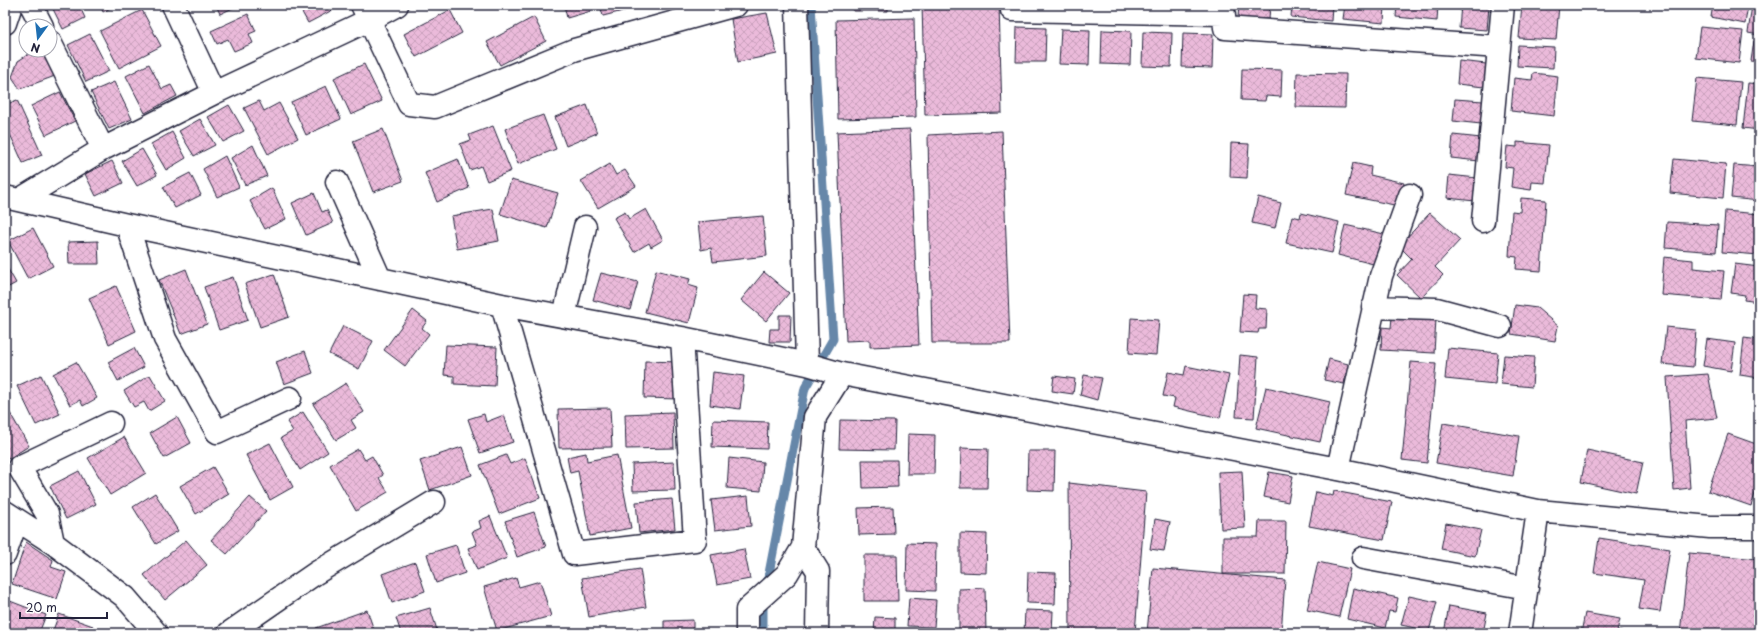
<svg xmlns="http://www.w3.org/2000/svg" width="1764" height="638" viewBox="0 0 1764 638" font-family="'Playpen Sans',sans-serif">
  <style>
    .lines { fill: none; stroke-linecap: round; stroke-linejoin: round }
    .stream { stroke: #6687a9; stroke-width: 9 }
    .building { fill: url(#building-cross-hatch); stroke: #22223b }
    .minor-casing { stroke: #22223b; stroke-width: 25 }
    .minor { stroke: #fff; stroke-width: 22 }
  </style>
  <defs>
    <pattern id="building-cross-hatch" width="8" height="8" patternUnits="userSpaceOnUse"><rect width="8" height="8" fill="#ebbada"/><path d="M0 0l8 8M0 8l8-8" fill="none" stroke="#c9a0bc"/></pattern>
  </defs>
  <rect width="100%" height="100%" fill="#fff"/>
  <filter id="ink" filterUnits="userSpaceOnUse"><feTurbulence type="fractalNoise" baseFrequency=".025" numOctaves="2"/><feDisplacementMap in="SourceGraphic" scale="8" xChannelSelector="R" yChannelSelector="G"/><feConvolveMatrix kernelMatrix="1 2 1 2 8 2 1 2 1" color-interpolation-filters="sRGB"/></filter>
  <g filter="url(#ink)">
    <g class="lines">
      <path class="stream" d="M763,633V604L805,388L833,339L811,5"/>
    </g>
    <path class="building" d="M51,5H79L85,18L63,29Z
      M100,5H116L103,12Z
      M216,5H239L220,14Z
      M298,5H339L340,6L308,23Z
      M564,5H589L591,11L567,18Z
      M600,5H626L627,10L603,16Z
      M853,5H888V11H853Z
      M922,5H999L1002,113L925,115Z
      M1239,5H1270L1269,19L1238,18Z
      M1292,5H1332L1331,21L1291,17Z
      M1345,5H1385L1384,23L1343,19Z
      M1397,5H1438L1437,21L1396,17Z
      M1461,5L1489,7L1487,30L1459,28Z
      M1522,5H1559L1556,40L1519,38Z
      M1713,5H1748L1745,24L1711,17Z
      M1752,5H1759V35L1748,33Z
      M142,10L161,46L119,68L100,31Z
      M450,10L462,33L416,57L404,34Z
      M767,13L777,54L738,62L731,19Z
      M248,14L256,31L249,34L253,43L234,51L228,39L217,44L211,31Z
      M534,17L546,41L500,65L487,42Z
      M914,18L916,117L838,119L836,20Z
      M1017,27L1046,28L1045,62H1016Z
      M1700,27L1743,31L1739,63L1696,58Z
      M1061,29L1090,30L1089,65L1059,64Z
      M1102,30L1131,31L1130,65L1101,64Z
      M1143,32L1172,33L1171,67L1142,66Z
      M1183,33L1213,34L1212,68L1182,67Z
      M90,34L109,71L86,82L68,45Z
      M1754,41L1759,42V62L1751,61Z
      M1518,45L1554,47L1553,68L1517,66Z
      M35,50H41L55,76L20,89L12,77L18,61Z
      M1459,61L1486,64L1484,87L1457,84Z
      M149,64L162,89L171,85L177,96L145,113L126,76Z
      M364,64L382,101L351,115L334,78Z
      M1242,69L1282,70L1281,97L1266,96L1265,101L1241,100Z
      M1297,73L1346,74L1345,108L1296,107Z
      M1533,73L1558,76L1554,116L1511,111L1514,78L1532,80Z
      M1697,78L1741,82L1737,125L1692,121Z
      M114,82L132,119L109,129L91,92Z
      M1748,83L1759,84V130L1743,128Z
      M326,86L341,119L306,135L291,102Z
      M60,92L75,121L46,135L31,106Z
      M1455,99L1483,101L1481,124L1453,121Z
      M17,100L42,155L23,163L5,123V105Z
      M259,101L264,111L279,103L298,138L268,154L244,108Z
      M229,105L244,131L223,142L208,117Z
      M587,105L597,133L566,146L555,117Z
      M543,115L556,149L518,164L505,129Z
      M200,119L215,145L194,156L179,131Z
      M493,126L511,171L487,181L481,166L470,170L460,144L471,140L469,135Z
      M383,129L403,181L373,192L353,141Z
      M910,129L919,345L870,347V340L846,341L837,132Z
      M1002,131L1010,343H932L928,135Z
      M172,132L186,158L166,170L151,144Z
      M1453,135L1481,138L1479,161L1451,158Z
      M1517,142L1549,145L1545,183L1532,182L1531,190L1511,187L1513,168L1505,167L1507,146L1517,147Z
      M1231,143L1249,144L1247,178L1230,177Z
      M253,145L267,176L245,185L231,158Z
      M142,149L157,175L137,186L122,161Z
      M225,156L239,187L217,197L203,169Z
      M458,159L469,188L437,202L425,173Z
      M1674,159L1726,164L1723,198L1670,193Z
      M112,161L123,183L96,196L85,174Z
      M1353,163L1371,167L1370,175L1404,183L1399,206L1346,195Z
      M610,164L616,175L625,170L636,186L598,208L581,181Z
      M1734,165L1759,167V201L1731,198Z
      M190,173L201,195L175,208L163,187Z
      M1449,175L1477,178L1475,201L1447,198Z
      M511,180L558,193L547,228L500,214Z
      M272,188L286,219L265,229L250,201Z
      M314,193L322,212L327,210L333,223L306,235L292,203Z
      M1258,197L1281,203L1275,228L1252,223Z
      M1521,198L1546,200L1541,271L1516,269L1517,257L1509,256L1512,211L1520,212Z
      M493,209L499,241L457,249L451,216Z
      M646,209L663,240L651,247L649,243L634,252L614,218L625,212L629,219Z
      M1725,211L1759,214V255L1722,252Z
      M1301,213L1339,222L1332,253L1286,243L1292,216L1300,218Z
      M1430,213L1460,240L1435,267L1443,275L1421,298L1397,275L1412,259L1399,246Z
      M763,216L767,256L713,262L711,248L701,250L698,222Z
      M1667,222L1718,225L1716,252L1665,248Z
      M1345,225L1384,234L1377,265L1338,255Z
      M33,228L53,266L28,279L8,241Z
      M98,241L99,264H69L68,242Z
      M1664,257L1693,260V268L1724,271L1721,300L1661,295Z
      M5,264L16,283L5,289Z
      M1735,264L1759,267V302L1744,300L1745,295L1731,293Z
      M186,269L207,324L181,334L159,280Z
      M656,270L690,279L688,285L698,288L689,323L645,312Z
      M764,272L789,293L766,321L741,300Z
      M601,273L638,282L630,310L593,300Z
      M274,274L289,317L260,327L245,284Z
      M233,277L248,320L219,330L204,287Z
      M116,286L136,331L109,344L89,298Z
      M1243,294L1256,295L1255,308L1267,309L1266,329H1259L1258,333L1240,332Z
      M1515,305L1537,308L1558,326L1555,341L1511,334Z
      M413,310L427,321L422,328L429,334L405,366L384,350Z
      M779,315H791L790,342H769L770,329H779Z
      M1392,317L1436,319L1434,353L1381,350L1382,327L1391,328Z
      M1131,318L1159,320L1156,355L1129,353Z
      M343,326L373,341L359,369L329,354Z
      M1666,327L1696,330L1693,367L1662,364Z
      M1744,338L1759,340V378L1740,375Z
      M1707,339L1735,343L1731,371L1703,366Z
      M446,345L497,347L495,386L454,384V376L444,375Z
      M134,348L144,367L118,381L108,362Z
      M1448,348L1498,353L1495,384L1445,379Z
      M305,351L313,373L284,384L276,362Z
      M1240,355L1258,357L1254,418L1236,417Z
      M1504,355L1534,357L1532,387L1501,384Z
      M1329,359L1348,364L1344,384L1324,380Z
      M645,361L679,362L678,399L644,398Z
      M76,362L97,398L83,406L80,400L70,405L53,374Z
      M1411,362L1436,364L1427,463L1402,460Z
      M1186,366L1229,375L1220,418L1173,407L1175,398L1163,396L1168,372L1184,375Z
      M713,372L744,376L740,409L710,405Z
      M1708,374L1717,418L1685,421L1690,488L1674,490L1667,377Z
      M41,375L60,414L36,425L17,386Z
      M150,375L165,401L149,411L144,402L134,407L124,391Z
      M1084,375L1102,378L1097,400L1080,395Z
      M1054,376L1075,379L1073,394L1052,391Z
      M346,383L364,412L351,420L356,428L336,440L313,404Z
      M1266,387L1330,402L1320,442L1256,428Z
      M610,408L612,447L559,448L558,409Z
      M303,412L328,452L300,470L281,438L293,431L287,422Z
      M673,412L674,448L626,449L625,414Z
      M10,413L29,446L8,459L5,454V416Z
      M484,414L486,422L504,415L513,442L480,453L468,419Z
      M177,417L191,443L164,458L150,433Z
      M713,420L768,422L767,449L712,447Z
      M840,420L895,421L894,450L839,449Z
      M1443,423L1519,436L1513,476L1436,463Z
      M908,434L935,435L934,474H907Z
      M1728,434L1759,445V482L1751,506L1708,491Z
      M124,437L146,473L110,495L88,458Z
      M270,443L293,487L270,500L246,455Z
      M462,447L472,475L430,490L420,461Z
      M961,448L988,449L987,488H960Z
      M358,449L365,460L372,456L383,475L379,478L388,492L356,511L330,465Z
      M1587,450L1643,462L1636,494L1581,482Z
      M1028,451H1055L1054,491L1027,490Z
      M586,453L587,461L617,455L631,528L590,536L578,471L570,473L567,457Z
      M506,455L510,464L525,458L540,498L499,514L480,465Z
      M729,458L763,462L761,491L727,488Z
      M862,460H897L898,487L863,488Z
      M674,462L675,490L633,491L632,464Z
      M213,467L229,494L196,514L180,486Z
      M79,471L96,504L66,519L50,486Z
      M1242,471L1245,528L1221,529L1218,472Z
      M1269,472L1293,476L1288,502L1264,497Z
      M1069,483L1146,492L1135,633H1070Z
      M1334,491L1392,502L1384,540L1309,526L1316,492L1333,496Z
      M155,493L178,531L156,544L133,507Z
      M748,496L751,526L715,530L711,500Z
      M250,497L266,511L227,554L211,540Z
      M672,499L675,529L639,533L636,502Z
      M893,507L894,534L859,535L858,508Z
      M534,512L546,547L517,557L505,521Z
      M490,516L507,558L477,570L468,548L477,545L472,532L481,528L479,521Z
      M1155,519L1170,522L1164,551L1150,549Z
      M1259,521H1286L1285,574H1223V537H1258Z
      M1446,523L1481,530L1475,556L1441,549Z
      M960,533L987,534L986,573L960,572Z
      M1599,538L1670,549L1660,612L1639,609L1644,580L1594,573Z
      M186,540L207,565L165,600L144,575Z
      M26,542L53,560L51,567L66,572L57,599L12,584Z
      M907,543L936,544L935,591L906,590Z
      M456,545L465,573L436,583L427,554Z
      M744,549L750,579L717,585L711,555Z
      M1689,553L1759,559V633H1680Z
      M864,555H897L898,601H864Z
      M415,562L425,591L392,603L382,574Z
      M1318,562L1350,569L1339,617L1307,610Z
      M1153,568L1285,580L1281,633H1147Z
      M640,569L646,607L589,617L582,578Z
      M1028,572L1056,573L1055,604L1027,603Z
      M516,578L519,587L540,581L551,616L497,631L484,587Z
      M985,588L986,633H959V589Z
      M1353,588L1398,598L1395,612L1389,611L1385,628L1347,619Z
      M1409,596L1437,602L1429,631L1401,625Z
      M909,598L936,600L934,627L907,626Z
      M10,601L46,615L39,633H5V614Z
      M1449,606L1487,613L1483,633H1444Z
      M430,608L438,633H401L396,618Z
      M367,610L375,633H317L316,628Z
      M1025,610L1053,611L1052,633H1024Z
      M1585,613L1620,619L1617,631L1627,633H1581Z
      M59,614L93,626L90,633H52Z
      M875,617L895,618V633H874Z
      M693,620V633H664V621Z
      M910,630L931,631V633H910Z"/>
    <g class="lines">
      <defs>
        <path id="minor" d="M31,5L42,26
          M173,5L214,93
          M362,5L409,104L435,107L574,50L736,5
          M797,5L807,364
          M1012,5V10L1223,14
          M1223,5L1225,28L1499,47
          M5,23L11,5
          M50,42L103,149
          M337,182L380,279
          M5,197L127,225L502,305L682,338L807,364L842,374L1338,469L1538,511L1710,527H1759
          M19,200L103,149L214,93L369,20L397,5
          M1483,221L1503,5
          M127,225L165,339L217,432L290,398
          M502,305L574,554L695,540L682,338
          M1373,307L1437,309L1500,326
          M564,316L585,227
          M1338,469L1381,276L1410,195
          M5,512L53,543L125,597L156,633
          M53,543L47,514L19,467L111,423
          M803,547L818,571L817,633
          M5,554L17,520
          M1363,558L1527,588
          M229,633L316,573L434,502
          M747,633V610L787,574L803,547L815,417L842,374
          M1520,633L1538,511"/>
      </defs>
      <use href="#minor" class="minor-casing"/>
      <use href="#minor" class="minor"/>
    </g>
  </g>
  <rect width="1764" height="638" fill="none" stroke="#fff" stroke-width="20"/>
  <rect x="10" y="10" width="1744" height="618" fill="none" stroke="#22223b" stroke-width="1.5" filter="url(#ink)"/>
  <g transform="translate(38 38) rotate(195)"><circle r="19" fill="#ffffff" stroke="#a7a7b1"/>
  <path d="M0-3L7 15L0 10L-7 15Z" fill="#1f6fb2"/>
  <text y="-6" font-size="11" font-weight="bold" text-anchor="middle" fill="#22223b">N</text>
  </g>
  <path d="M20 612v6h87v-6" fill="none" stroke="#22223b" stroke-width="2"/>
  <text x="26" y="612" font-size="12" fill="#22223b" stroke="#ffffff" stroke-width="3" paint-order="stroke">20 m</text>
</svg>
